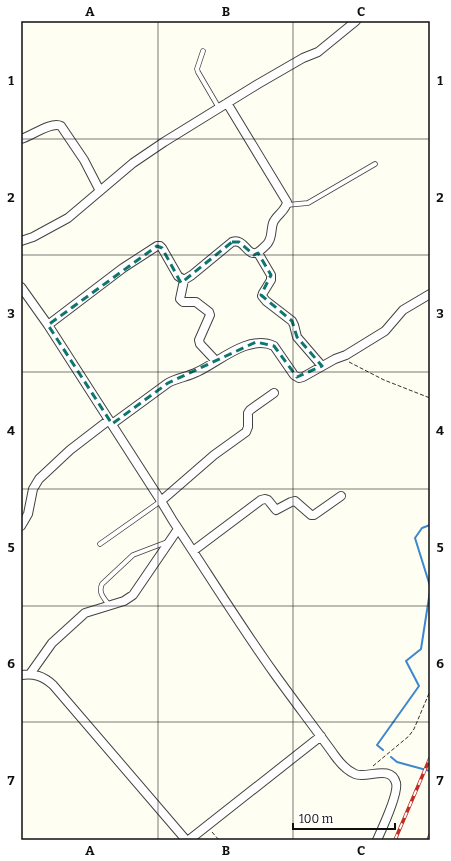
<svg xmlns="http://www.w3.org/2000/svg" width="451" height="861" viewBox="0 0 451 861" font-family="Bitter,serif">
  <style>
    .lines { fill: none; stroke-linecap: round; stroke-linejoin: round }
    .stream { stroke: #3c87ce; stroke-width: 2 }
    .lane-casing { stroke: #424242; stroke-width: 5.5 }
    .street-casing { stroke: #424242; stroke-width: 10 }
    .path { stroke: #313131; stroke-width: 1; stroke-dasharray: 4 2; stroke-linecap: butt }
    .lane { stroke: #fff; stroke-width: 4 }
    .street { stroke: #fff; stroke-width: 8 }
    .rail-casing { stroke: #c12c25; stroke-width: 3.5 }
    .rail { stroke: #fff; stroke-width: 2; stroke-dasharray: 6; stroke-linecap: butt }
    .marked { fill: none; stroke: #0f766e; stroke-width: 3; stroke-dasharray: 8 5; stroke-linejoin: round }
    .grid { fill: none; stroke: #0f0f0f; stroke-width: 1; stroke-opacity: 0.55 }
    .neatline { fill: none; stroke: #0f0f0f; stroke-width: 1.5 }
    .grid-label { font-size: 13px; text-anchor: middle; font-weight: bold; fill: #0f0f0f }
  </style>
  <rect width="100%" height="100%" fill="#fffef2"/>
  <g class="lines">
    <path class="stream" d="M430,525L422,528L415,538L430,586
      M383,750L377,745L419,686L406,661L421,649L430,591
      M391,757L397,762L430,771"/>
    <defs>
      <path id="lane" d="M203,51L197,69L198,72L219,108
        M287,205L308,203L375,164
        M100,544L161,501
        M109,605C104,598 98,593 102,584L133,555L167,542"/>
      <path id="street" d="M21,139C32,136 51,121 61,126L84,160L100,191
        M21,241L33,237L68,218L133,163L164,142L258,84L303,58L318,52L356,21
        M258,253L271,275V280L263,293L262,296L266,301L292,321L294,325L297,337L322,366
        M184,280L180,299L183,302H196L209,312L210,315L199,340L200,344L216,361
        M21,287L48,325L161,501L173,521C207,572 239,624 274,673C294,701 315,728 335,756C340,763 348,771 355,774C367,779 391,764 396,783C399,793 382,829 377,840
        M48,325L123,268L157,246H160L162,248L178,276L184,280L192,275L232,242C247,237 247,264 263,248C265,246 268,244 269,241C272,236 271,229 273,223C276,215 286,211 287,202L227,103
        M112,424L168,383C177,378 187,377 197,372C219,362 248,334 274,346L294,375L299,378L303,377L335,359L346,355L385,331L403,310L430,294
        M161,501L214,455L246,432L248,427V413L250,410L274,393
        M21,526L28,514L33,489L39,479L70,450L109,420
        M193,551L261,500L265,499L268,500L276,510L291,502L295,501L311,515H314L341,496
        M30,674L52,643L85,613L124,601L133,595L178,529
        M21,675C34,673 43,676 53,685L186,840
        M189,840L321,736"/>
    </defs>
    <use href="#lane" class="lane-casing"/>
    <use href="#street" class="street-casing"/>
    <path class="path" d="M349,362L384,380L430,398
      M373,766L409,736L414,729L430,691
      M212,832L219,840"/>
    <use href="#lane" class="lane"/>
    <use href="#street" class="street"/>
    <defs>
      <path id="rail" d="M395,840L430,758
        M428,840L430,835"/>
    </defs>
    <use href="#rail" class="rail-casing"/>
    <use href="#rail" class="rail"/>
  </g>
  <path class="marked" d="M232,242H239L254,255L258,253L271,275L261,295L292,321L297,337L322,366L297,377L274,346L256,342L168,383L112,424L48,325L157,246L162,248L181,283Z"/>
  <path class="grid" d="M158,21V840M293,21V840M21,139H430M21,255H430M21,372H430M21,489H430M21,606H430M21,722H430"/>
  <rect width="451" height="861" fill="none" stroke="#ffffff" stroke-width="44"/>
  <path d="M293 823v6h102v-6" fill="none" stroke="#0f0f0f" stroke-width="2"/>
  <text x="299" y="823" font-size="12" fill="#0f0f0f" stroke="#ffffff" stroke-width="3" paint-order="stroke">100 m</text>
  <rect x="22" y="22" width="407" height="817" class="neatline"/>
  <g class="grid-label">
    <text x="90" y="16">A</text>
    <text x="226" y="16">B</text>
    <text x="361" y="16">C</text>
    <text x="11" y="85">1</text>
    <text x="440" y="85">1</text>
    <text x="11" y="202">2</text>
    <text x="440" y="202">2</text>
    <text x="11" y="318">3</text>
    <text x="440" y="318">3</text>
    <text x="11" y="435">4</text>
    <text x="440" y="435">4</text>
    <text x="11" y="552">5</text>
    <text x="440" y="552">5</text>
    <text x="11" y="668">6</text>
    <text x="440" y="668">6</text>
    <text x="11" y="785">7</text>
    <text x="440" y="785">7</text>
    <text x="90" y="855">A</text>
    <text x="226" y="855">B</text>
    <text x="361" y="855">C</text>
  </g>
</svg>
